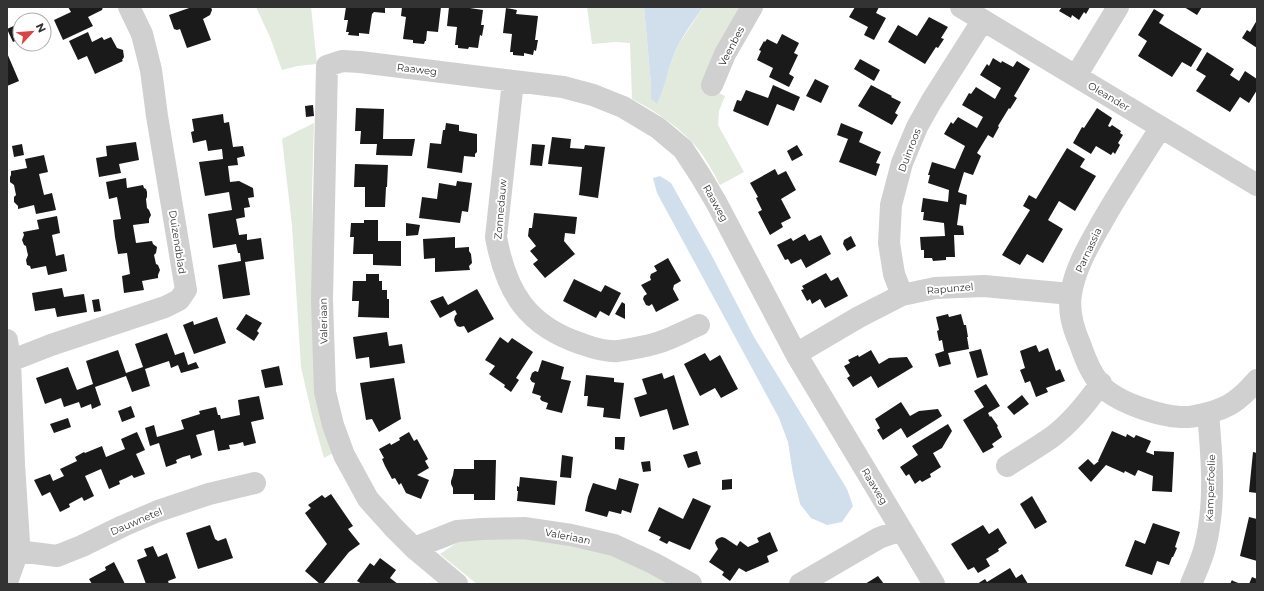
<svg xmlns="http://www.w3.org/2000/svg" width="1264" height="591" viewBox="0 0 1264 591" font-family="Montserrat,sans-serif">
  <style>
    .green { fill: #e2e9dd }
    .water { fill: #d1dfec }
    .building { fill: #1a1a1a }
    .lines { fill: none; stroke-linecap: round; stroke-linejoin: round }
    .minor { stroke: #d0d0d0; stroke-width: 22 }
    .labels { text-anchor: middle; stroke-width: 4; stroke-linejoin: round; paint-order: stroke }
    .street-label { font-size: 10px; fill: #333; stroke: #fff }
  </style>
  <rect width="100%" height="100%" fill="#fff"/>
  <path class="green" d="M256,7H311L317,64L297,66L282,70L270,37Z
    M587,7H644L651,85V99L668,72L673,57L679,44L703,7H742L704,86L725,96L719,111L718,125L744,172L720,185C714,173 707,161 699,150C681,128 657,112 632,99L630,43L615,42L592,44Z
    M314,123L312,193L314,300L335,452L324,458L312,415L301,367L292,225L282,139Z
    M516,535L602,550L671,584H477L440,554L461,540Z"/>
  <path class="water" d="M644,7H703C692,23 680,39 673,57C667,73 664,89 657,104L651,99V85Z
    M660,176L671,183L712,256L754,337L847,489L853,506L842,522L827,525L811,518L800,504L793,474L788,442L779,418L657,193L653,178Z"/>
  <path class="building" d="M68,7H103L102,10L88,17L93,26L63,40L54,20L71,12Z
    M192,7H211L212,10L210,15L203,19L211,40L187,48L180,29L177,30L174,29L169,15Z
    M346,7H385V13L374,12L372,14L369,34L359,33V36L348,35L349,32H346L348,20H344Z
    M402,7H441L438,32L427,31L426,41H425L424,44L413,43V40L403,39L406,17L401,16Z
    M449,7H463L483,10L481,25H484L482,36L480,35L478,48L469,47L468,49L458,48V45H455L457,27L447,26Z
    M855,7H879L876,13L886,18L874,40L864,35L868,27L849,17Z
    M1062,7H1090L1086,14L1084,12L1079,20L1072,15L1071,18L1059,11Z
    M1184,7H1202L1197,15Z
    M506,8L517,10L516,14L538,16L535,40H538L536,51L534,50L533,55L524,53V56L513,55V52H510L512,34L503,33Z
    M1154,9L1164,15L1159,23L1202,49L1191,67L1182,62L1172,77L1138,56L1147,41L1138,35Z
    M929,17L948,27L941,38L944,39L938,48L936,47L925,64L888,42L898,25L917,36Z
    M1257,20V48L1242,38L1247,30L1250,32Z
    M20,23V39L13,42L7,29Z
    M88,32L92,42L102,37L104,40L111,37L117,48L123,50L124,57L122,60L123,61L95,74L87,56L78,60L69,41Z
    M782,34L799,43L794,53L798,55L789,74L794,77L789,87L769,77L773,68L757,60L761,51L759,50L764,41L765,42L767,39L777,44Z
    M1207,52L1234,69L1230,75L1239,81L1245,71L1257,79V90L1249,103L1240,97L1230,112L1196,91L1206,76L1196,70Z
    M7,53L19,81L7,86Z
    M993,58L1001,63L1002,61L1013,67L1017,61L1030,69L1014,96L1017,98L1010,109L1009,108L998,126L999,127L993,138L988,135L977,153L981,156L973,175L964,172L958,192L967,195L966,205L960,204L957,225L963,226L964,235H954L955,257H946V260L933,261L932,258H924V250H921L920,237L945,236L944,223L923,220L924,212H921L923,198L948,202L949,190L928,183L930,175H928L932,162L955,169L965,146L944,134L951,122L953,124L958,117L977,128L983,117L962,105L969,93L971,94L976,87L995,99L1001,88L980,75L987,64L989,66Z
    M860,59L880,70L874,81L854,69Z
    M815,79L829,86L821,103L806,96Z
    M773,85L800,97L794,111L777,104L768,126L733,111L737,100L741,101L746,90L768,98Z
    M871,85L892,96L891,97L901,102L895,113L898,115L892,125L858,106Z
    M313,105L314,116L306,117L305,106Z
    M356,108L384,109L383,139H415L412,156L376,155L377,144H360L361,131H355Z
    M1097,108L1112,118L1108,126L1110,127L1112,125L1121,131L1120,133L1123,135L1118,143L1120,145L1115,154L1113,152L1111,155L1096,146L1091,154L1073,143L1082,127L1084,128Z
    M223,114L224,123L229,122L233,147L243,146L245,156L237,158L238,165L228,166L230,182L239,181L253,188L254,197L248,198L250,207L244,208L245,217L236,219L239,235L247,234V240L261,238L264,259L245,262L250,295L223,299L218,265L241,261L240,253H238L236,244L213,248L208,214L232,210L229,192L205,196L199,162L223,159L222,149L208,151L206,140L193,143L191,132L194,131L192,119Z
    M446,123L459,125V131L477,134V152L475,154V157L464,156L462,173L427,168L430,143L441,144L443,130H445Z
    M841,123L863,132L859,142L881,152L876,163L880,164L876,176L839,162L848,139L837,135Z
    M552,137L571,139L570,148L584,149L585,145L605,147L598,198L579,195L582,167L548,164Z
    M136,142L139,160L119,164L121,173L99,177L96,158L107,156L106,146Z
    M22,144L24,155L14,157L12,146Z
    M532,144L545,145L542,166L530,165Z
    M797,145L803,155L792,161L787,151Z
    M1067,148L1085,159L1080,167L1096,176L1075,211L1059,201L1048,220L1063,229L1043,263L1027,254L1020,265L1002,255L1030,210L1023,206L1029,195L1036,199Z
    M44,155L48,172L39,174L44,195L52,193L56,210L36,214L34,205L18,209V206L14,202V197L16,195L14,185L10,182V177L11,175V171L27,168L25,159Z
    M355,164L388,165L387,187H386L385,207H365V187H354Z
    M775,169L778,175L786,171L796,190L781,199L791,218L781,223L783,227L770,235L758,212L762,210L756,198L758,197L750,183Z
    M126,178L127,188L143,185L144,188L146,189L147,192V197L146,199L147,208L149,210L151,215L149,219V223L133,225L136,243L152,241L153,244L157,247L156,253L154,255L156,264L158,265L160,270L158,275V278L142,281L144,290L124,293L122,276L130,274L127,253L118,254L115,237L113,220L121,219L117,197L109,199L106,182Z
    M457,181L472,183L468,212L462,211L460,223L419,218L422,197L437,199L439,183L456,186Z
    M534,213L577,217L575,234L565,233L564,241L575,254L545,278L533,264L538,260L530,251L536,246L528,236L529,228H532Z
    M57,216L60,233L52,235L54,245L56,256L64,254L67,271L48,275L46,266L31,269L30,266L27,265L26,260L28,255L27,251L26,246L24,245L22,240L24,235L23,232L39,229L37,220Z
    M364,220H378V241H401V266L373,265V254H353L354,237H350L351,223H364Z
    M406,223L420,225L418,235L406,236Z
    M805,234L809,241L821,235L831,254L806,268L801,259L791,264L788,259L785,260L777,245L791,238L793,241Z
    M851,236L856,246L847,251L843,244L844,240Z
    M455,237V248L469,247V251L471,254L472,263L469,266L470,270L435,272V258L424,259L423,239Z
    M668,258L681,281L674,285L673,289L679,300L656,312L652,304L649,306L646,305L643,299L644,296L647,294L641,285L651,280L650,277L651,274L657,271L654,266Z
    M826,273L831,281L838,277L848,296L825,308L820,299L812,304L810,299L807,301L801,290L804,289L802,286Z
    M366,274H379V281H382V290H387V299H389V318L358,317L359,301H352L353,281H366Z
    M574,279L601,292L605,285L621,293L609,316L600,311L596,318L563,301Z
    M62,288L64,297L84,294L87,312L57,317L55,308L35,311L32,293Z
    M477,289L494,319L468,333L464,326L460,327L457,326L454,320L455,316L457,314L455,310L440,318L430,301L443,296L448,305Z
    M99,299L101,311L94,312L92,300Z
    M622,302L625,304V319L615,314Z
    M246,314L262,323L257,331L259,333L254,341L236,329Z
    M948,314L949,317L961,314L964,325H966L968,337H967L969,349L948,353L951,364L939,367L935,354L944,351L942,340L939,341L937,331L939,330L936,317Z
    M217,317L226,343L194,354L183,325L193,321L194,325Z
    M387,332L389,346L402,344L405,363L370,368L369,357L356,359L353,337Z
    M167,333L175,355L184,352L188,365L196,362L199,368L181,373L178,365L171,368L169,361L145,369L150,386L132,392L126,376L95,387L101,405L92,409L91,404L81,408L79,402L64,407L61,398L45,404L36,378L68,367L77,390L93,384L86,361L118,350L126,373L143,367L135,344Z
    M500,337L508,343L512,338L533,352L516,378L519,380L511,392L504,387L505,385L489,374L495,366L485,360Z
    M1036,345L1039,352L1048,348L1056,371L1060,369L1065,381L1046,388L1048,392L1036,397L1030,381L1025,383L1020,370L1025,368L1020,351Z
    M981,349L988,375L977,378L969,352Z
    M871,350L879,364L889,358L907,357L913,367L878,388L871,376L853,387L847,378L850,376L844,366L850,363L848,360L858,355L859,357Z
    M705,353L710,361L720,355L738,389L721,398L715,388L700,396L684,364Z
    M542,360L564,367L561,379L571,381L562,413L546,409L548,403L542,401L540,399L541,396L532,393L535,383L532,382L530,379L532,373L535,371L538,372Z
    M279,366L283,385L265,388L261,370Z
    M662,373L664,379L674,375L689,425L673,430L667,409L640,417L634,398L647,394L642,379Z
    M586,375L614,378V382L624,383L620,419L603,417L604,408L587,406L588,396H584Z
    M394,378L401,419L379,432L372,419L366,420L360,383Z
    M986,384L1000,406L988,413L990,417L991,416L998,426L997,427L1002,437L992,444L994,447L983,453L963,420L984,407L974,391Z
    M1022,395L1029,404L1014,415L1007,407Z
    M259,396L264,419L251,422L256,443L244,446L243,442L236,444L229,445L230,449L218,451L214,430L196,435L202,455L191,459L190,455L183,457L176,460L177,463L166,467L159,443L150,446L145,428L154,425L157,437L184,429L181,420L200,414L199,411L216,407L218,415H220L221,419L240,415L238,400Z
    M901,402L910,416L919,411L938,409L942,416L907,438L901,428L883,440L877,430L880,428L875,419Z
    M131,406L135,417L122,422L118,411Z
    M68,418L71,427L54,433L50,424Z
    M948,424L952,431L942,448L933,453L941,467L930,474L931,477L922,482L920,480L915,484L909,474L906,476L900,467L918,455L912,446Z
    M1112,431L1126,437L1127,434L1134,438L1136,435L1151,441L1146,452L1154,455V451L1174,452L1172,492L1152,491L1153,476L1138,470L1135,476L1125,471L1124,473L1106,465L1091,482L1078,468L1088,459L1094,465L1099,461H1098Z
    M137,432L145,450L136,454L145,474L134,478L132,475L126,478L119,481L120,484L109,489L101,469L85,476L94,496L84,501L82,497L69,504L70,507L60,512L50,492L42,496L34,480L50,474L53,481L64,476L60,469L77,461L75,457L84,452L85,453L102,446L106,457L125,449L121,439Z
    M409,432L414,441L417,439L428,459L425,461L429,468L417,475L429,480L421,499L406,493L401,483L399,485L395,478L392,479L385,466L382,459L384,458L379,449L390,443L391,445L400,440L399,438Z
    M615,437H625L624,450L615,449Z
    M697,451L701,464L688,468L683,455Z
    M1253,452L1257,453V493L1249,492Z
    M562,455L573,457L571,478L560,477Z
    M474,460H496L495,500H474V494H453V488L451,484V481L453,475L454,469H474Z
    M650,461L651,471L643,472L641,462Z
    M520,477L557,481L555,505L517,501L518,491H517V486L519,487Z
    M619,478L639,484L631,513L622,510L621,514L609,511L607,517L585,511L588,497L593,483L616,490Z
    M732,479V489L722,490V480Z
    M331,494L353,526L348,529L360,544L349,552L323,584H320L305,571L327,544L305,513L311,508L308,505L322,495L325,498Z
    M1032,496L1047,522L1035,529L1020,504Z
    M693,498L711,506L690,550L669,541L667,544L659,540L661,537L648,531L659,507L683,519Z
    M1249,517L1257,519V561L1240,556Z
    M1153,523L1180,532L1175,547L1177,548L1173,557H1172L1169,565L1157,561L1152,575L1125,566L1135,540L1145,544Z
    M210,525L215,539L218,541L226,538L233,558L198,569L186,533Z
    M983,525L989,534L998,528L1007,543L998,549L999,551L986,559L990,566L978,573L974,567L968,570L951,544Z
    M770,532L778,551L767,556L769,562L746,572L739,568L730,581L722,575L724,572L709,562L718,549L715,543L716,540L719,538L722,537L725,538L737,546L740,541L748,547L759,542L757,538Z
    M153,546L158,557L167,553L176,578L168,581L169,584H146L137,560L147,556L144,549Z
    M380,558L396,570L390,578L398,584H362L357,581L370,563L374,566Z
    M114,562L125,584H92L89,579L106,570L105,567Z
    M1010,568L1016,578L1022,574L1028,584H977L985,579L987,582Z
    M878,576L884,584H865Z
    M1252,577L1257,579V584H1249Z
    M1232,580L1233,581L1241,584H1230Z"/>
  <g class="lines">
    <path class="minor" d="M961,7L1257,185
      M1076,76L1118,7
      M513,81L496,237C506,292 527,326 582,344C593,348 607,352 618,351C631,349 644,347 657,343C671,339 685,331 699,325
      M712,85L725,54L752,7
      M1161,127C1141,159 1120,190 1102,222C1089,245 1075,268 1071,294C1068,312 1073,328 1080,344C1086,361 1093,379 1107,391C1124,404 1159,416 1181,417C1193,418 1214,412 1225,407C1238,401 1248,390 1257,380
      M902,295L894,274L889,243L891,205L902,163L917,127L931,102L983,20
      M7,340L10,361L14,464L19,542L18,551L7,582
      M796,354L859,317L902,295L935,288L984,286L1071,294
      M10,361L51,345L165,307L179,300L186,290L157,116L151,70L142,34L129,7
      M1007,466C1022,456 1038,447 1052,437C1072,422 1087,403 1101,383
      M414,548L457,531L482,529L524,528L571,535L614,545L653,563L691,584
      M18,551L57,556L82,546L123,526L158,511L209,494L255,483
      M457,584L414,548L394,528L368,499L344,455L333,425L325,392L322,299L327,66L342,61L360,62L563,87L593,95L623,107L658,128L683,149L700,175L716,202L796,354L934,584
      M800,584L879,538L901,530
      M1191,584C1196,572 1202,559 1205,547C1216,503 1212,458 1208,413"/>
  </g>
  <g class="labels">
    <g class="street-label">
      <text transform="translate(731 46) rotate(-62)" y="4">Veenbes</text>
      <text transform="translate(417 69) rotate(7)" y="4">Raaweg</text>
      <text transform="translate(1109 96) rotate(31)" y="4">Oleander</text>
      <text transform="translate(909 150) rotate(-69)" y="4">Duinroos</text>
      <text transform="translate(716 203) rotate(61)" y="4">Raaweg</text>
      <text transform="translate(500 209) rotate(-85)" y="4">Zonnedauw</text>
      <text transform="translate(178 242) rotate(81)" y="4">Duizendblad</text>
      <text transform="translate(1088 250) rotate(-65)" y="4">Parnassia</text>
      <text transform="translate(950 288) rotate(-5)" y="4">Rapunzel</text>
      <text transform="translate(323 321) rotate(-91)" y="4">Valeriaan</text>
      <text transform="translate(875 486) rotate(59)" y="4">Raaweg</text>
      <text transform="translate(1210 488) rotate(-88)" y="4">Kamperfoelie</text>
      <text transform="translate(136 521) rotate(-23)" y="4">Dauwnetel</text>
      <text transform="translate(568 536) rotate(11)" y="4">Valeriaan</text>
    </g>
  </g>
  <rect width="1264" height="591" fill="none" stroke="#333333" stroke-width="16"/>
  <g transform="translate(32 32) rotate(64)"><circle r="19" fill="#ffffff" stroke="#adadad"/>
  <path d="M0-3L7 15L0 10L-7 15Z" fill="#db4444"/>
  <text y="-6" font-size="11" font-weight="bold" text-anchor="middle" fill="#333333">N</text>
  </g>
</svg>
